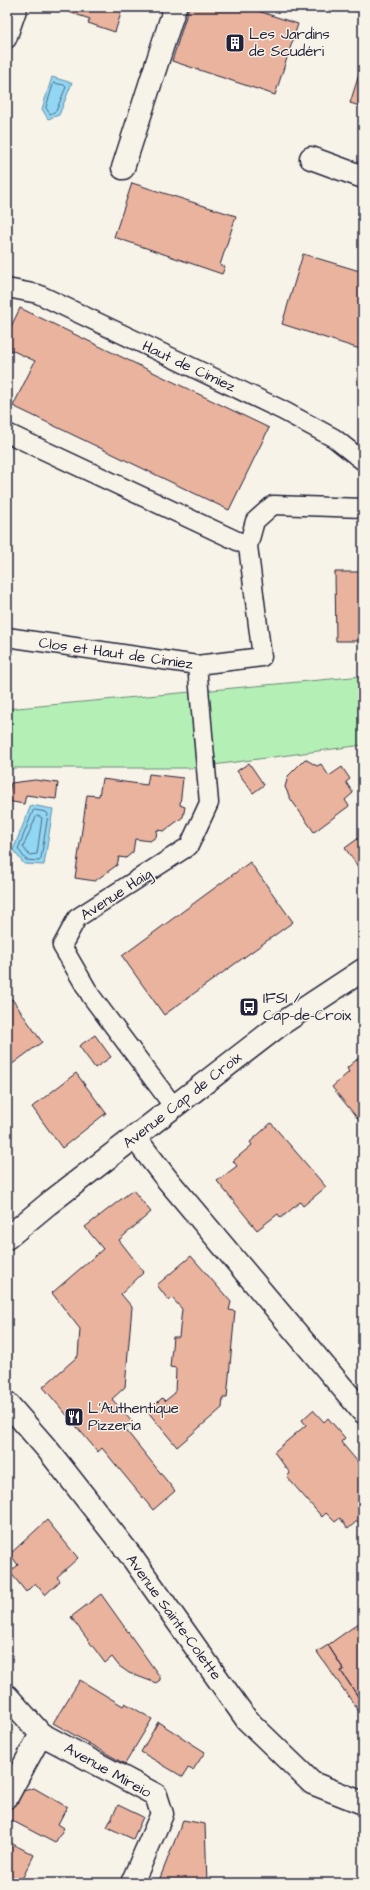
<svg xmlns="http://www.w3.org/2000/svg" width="370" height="1890" viewBox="0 0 370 1890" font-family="'Architects Daughter',sans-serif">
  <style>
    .green { fill: #b4f0b5; stroke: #6b8978 }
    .water { fill: #91d6f2; stroke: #658ea9 }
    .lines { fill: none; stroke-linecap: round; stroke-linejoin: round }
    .shore { stroke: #4e6a84; stroke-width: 1 }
    .building { fill: #e9b39e; stroke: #22223b }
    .service-casing { stroke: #22223b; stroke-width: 21 }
    .minor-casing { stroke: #22223b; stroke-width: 25 }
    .tertiary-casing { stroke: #22223b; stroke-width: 25 }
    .service { stroke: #f7f3e8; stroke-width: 18 }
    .minor { stroke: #f7f3e8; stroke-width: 22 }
    .tertiary { stroke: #f7f3e8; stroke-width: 22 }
    .labels { text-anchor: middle; stroke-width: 3; stroke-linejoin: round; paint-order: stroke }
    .poi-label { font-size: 15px; fill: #22223b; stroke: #f7f3e8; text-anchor: start }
    .street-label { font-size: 15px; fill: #22223b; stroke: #f7f3e8 }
  </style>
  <rect width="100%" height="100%" fill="#f7f3e8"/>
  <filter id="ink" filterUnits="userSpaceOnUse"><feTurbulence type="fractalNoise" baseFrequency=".025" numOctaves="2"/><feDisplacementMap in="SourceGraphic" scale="8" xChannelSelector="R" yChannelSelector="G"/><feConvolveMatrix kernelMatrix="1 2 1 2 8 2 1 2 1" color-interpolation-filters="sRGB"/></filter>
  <g filter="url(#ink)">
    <path class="green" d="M363,676V745L191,768H7V709Z"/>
    <path class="water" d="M52,77L72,83L59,115L48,119L42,109Z
      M31,805L53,809L44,865L24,864L13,850Z"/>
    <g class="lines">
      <path class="shore" d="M54,83L64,85L66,87L56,111L50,114L46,108Z
        M35,810L46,812L48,814L41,859L39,861L26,860L18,849L33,811Z
        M38,816L42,818L37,854L29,855L23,847L36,817Z"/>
    </g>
    <path class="building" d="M53,7H123L115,32L88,23L90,19Z
      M189,7H246L298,24L275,95L172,61Z
      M363,62V107L350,103Z
      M132,183L236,216L220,265L225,267L222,274L114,237Z
      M303,254L363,272V350L282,324Z
      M20,308L269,428L229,510L13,406L35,361L7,348V335Z
      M335,572H363V641H336Z
      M305,759L317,766L321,764L329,776L342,767L350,779L346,782L353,793L345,800L349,806L314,832L290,798L285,787L288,776Z
      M249,763L264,785L253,793L237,771Z
      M149,774L183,778L180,805L185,807L183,817L164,831L157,830L156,837L150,841L135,839L133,852L126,858L119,857L117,865L95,881L75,878L87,795L99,796L102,779L147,785Z
      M35,780L58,783L56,799L26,795L24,804L7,801L11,783Z
      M363,835V874L345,848Z
      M250,862L293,922L164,1015L122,956Z
      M12,999L42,1042L7,1068V1003Z
      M95,1035L111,1057L95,1068L79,1046Z
      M363,1054V1125L332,1087L349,1072L347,1068Z
      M76,1073L106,1113L62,1148L32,1107Z
      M271,1123L326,1187L303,1206L300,1202L281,1218L278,1214L257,1230L217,1181L237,1166L233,1161L252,1145L250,1142Z
      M133,1190L151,1212L119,1240L144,1272L121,1294L132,1307L125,1387L112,1399L132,1422L125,1429L175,1491L153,1510L102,1448L98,1452L43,1387L78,1356L80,1329L52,1293L103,1249L85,1227Z
      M191,1256L231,1302L229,1310L235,1311L227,1398H223L222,1408L177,1447L148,1412L162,1398L165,1401L175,1393L176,1368L170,1367L173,1337H179L182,1309L172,1298L169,1301L157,1285Z
      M313,1410L324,1422L328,1418L345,1438L341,1442L363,1468V1527L357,1521L348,1529L340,1518L335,1522L326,1513L322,1517L287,1477L290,1473L274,1452L306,1425L302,1420Z
      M47,1520L78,1558L57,1577L60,1581L45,1595L35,1583L26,1592L10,1572L18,1565L10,1554Z
      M101,1594L160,1677V1680L156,1683L129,1673L119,1666L112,1657L105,1663L71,1617Z
      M363,1620V1700L361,1701L341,1671L344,1670L328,1645Z
      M328,1645L344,1670L341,1671L361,1701L363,1700V1717L317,1652Z
      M80,1680L123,1706L125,1703L152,1719L125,1764L53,1723Z
      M158,1722L205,1752L193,1770L188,1768L183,1777L141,1752Z
      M34,1788L67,1807L58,1824L64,1828L55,1843L7,1818V1810L16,1793Z
      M118,1805L143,1817L133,1839L107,1827Z
      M183,1820L205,1824L207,1883H158Z
      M7,1841L34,1855L20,1883H7Z"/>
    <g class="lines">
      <defs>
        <path id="service" d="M7,39L18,7
          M7,288L38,294L282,410L334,438L363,461
          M7,433L248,546
          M7,637L197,665L262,657L248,546L255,521L273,505L363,508
          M174,1107L91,996L62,946L77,918L189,846L209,803L197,665"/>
        <path id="minor" d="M311,158L363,177
          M123,168L175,7
          M135,1138L166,1178L363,1412
          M7,1403L48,1450L131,1556L247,1720L312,1783L363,1803
          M7,1696L41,1734L156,1795L162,1814L132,1883
          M7,1797L41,1734"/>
        <path id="tertiary" d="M7,1238L48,1204L281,1024L363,970"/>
      </defs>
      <use href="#service" class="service-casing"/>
      <use href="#minor" class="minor-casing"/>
      <use href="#tertiary" class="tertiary-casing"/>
      <use href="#service" class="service"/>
      <use href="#minor" class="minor"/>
      <use href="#tertiary" class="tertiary"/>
    </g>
  </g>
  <defs>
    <symbol id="building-square" viewBox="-11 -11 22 22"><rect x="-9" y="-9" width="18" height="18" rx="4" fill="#22223b" stroke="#f7f3e8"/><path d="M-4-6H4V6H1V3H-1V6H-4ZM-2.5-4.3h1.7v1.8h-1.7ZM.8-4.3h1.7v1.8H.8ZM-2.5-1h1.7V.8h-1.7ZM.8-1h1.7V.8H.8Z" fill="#fff"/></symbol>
    <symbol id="bus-square" viewBox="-11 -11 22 22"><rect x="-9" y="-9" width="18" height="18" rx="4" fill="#22223b" stroke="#f7f3e8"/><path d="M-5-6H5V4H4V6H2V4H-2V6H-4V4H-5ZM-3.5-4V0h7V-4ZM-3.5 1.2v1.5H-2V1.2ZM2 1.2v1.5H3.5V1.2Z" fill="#fff"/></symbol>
    <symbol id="restaurant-square" viewBox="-11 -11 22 22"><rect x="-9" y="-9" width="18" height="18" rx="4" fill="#22223b" stroke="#f7f3e8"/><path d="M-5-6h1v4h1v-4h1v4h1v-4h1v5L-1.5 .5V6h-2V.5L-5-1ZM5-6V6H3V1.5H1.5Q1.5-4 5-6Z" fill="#fff"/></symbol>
  </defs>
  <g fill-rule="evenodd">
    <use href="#building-square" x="224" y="32" width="22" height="22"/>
    <use href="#bus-square" x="238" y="996" width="22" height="22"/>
    <use href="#restaurant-square" x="63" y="1406" width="22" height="22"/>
  </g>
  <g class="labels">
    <g class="poi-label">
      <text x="249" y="39">Les Jardins<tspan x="249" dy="17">de Scudéri</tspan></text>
      <text x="263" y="1003">IFSI /<tspan x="263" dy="17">Cap-de-Croix</tspan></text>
      <text x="88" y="1413">L'Authentique<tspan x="88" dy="17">Pizzeria</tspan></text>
    </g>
    <g class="street-label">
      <text transform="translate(189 366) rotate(25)" y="5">Haut de Cimiez</text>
      <text transform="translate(116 653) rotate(8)" y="5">Clos et Haut de Cimiez</text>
      <text transform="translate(116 894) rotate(-33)" y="5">Avenue Haig</text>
      <text transform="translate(182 1100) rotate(-38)" y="5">Avenue Cap de Croix</text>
      <text transform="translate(174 1617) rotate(54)" y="5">Avenue Sainte-Colette</text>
      <text transform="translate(108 1770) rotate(29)" y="5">Avenue Mireio</text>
    </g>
  </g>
  <rect width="370" height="1890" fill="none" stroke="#f7f3e8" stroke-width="24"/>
  <rect x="12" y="12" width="346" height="1866" fill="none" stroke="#22223b" stroke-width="1.5" filter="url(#ink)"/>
</svg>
